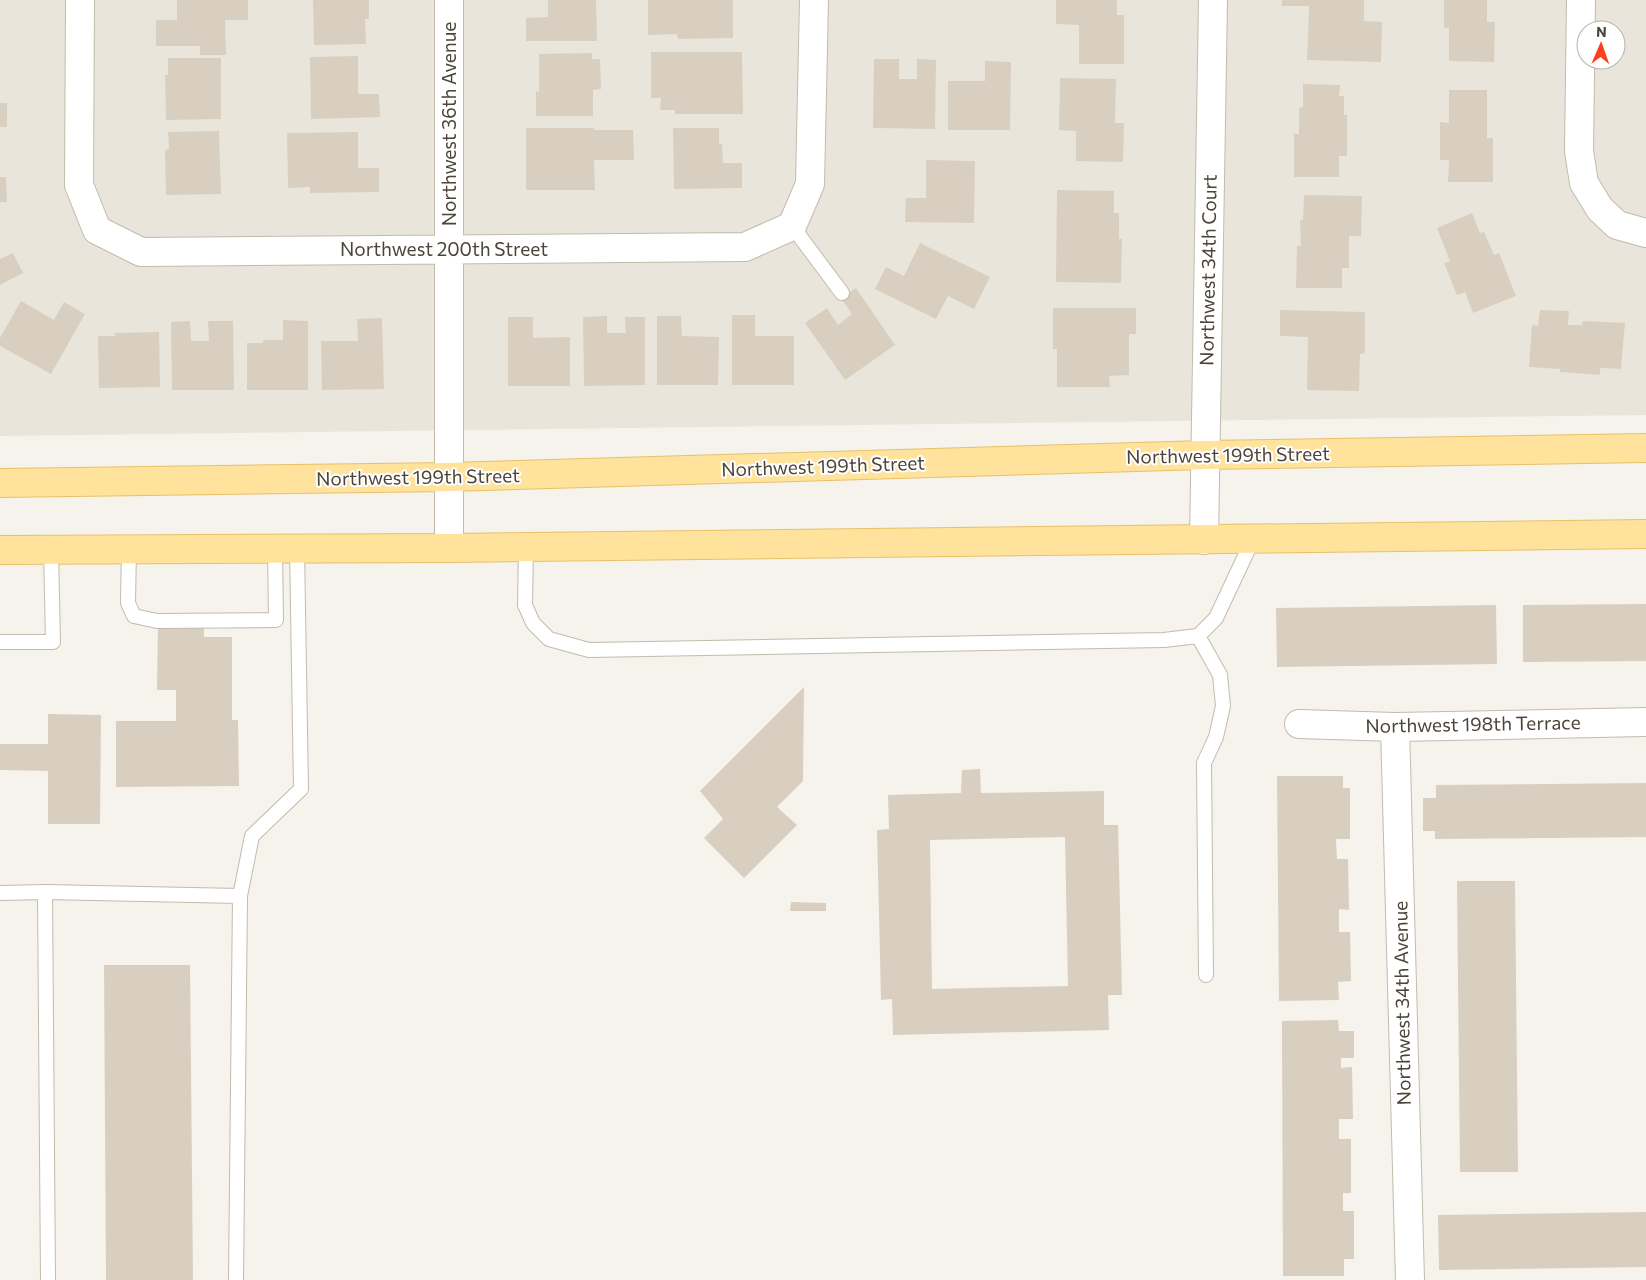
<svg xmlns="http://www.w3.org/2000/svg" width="1646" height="1280" viewBox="0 0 1646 1280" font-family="Commissioner,sans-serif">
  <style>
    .residential { fill: #eae5da; fill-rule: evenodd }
    .building { fill: #d8cfc1; fill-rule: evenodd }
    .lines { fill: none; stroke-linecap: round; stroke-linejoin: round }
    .service-casing { stroke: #c2bbae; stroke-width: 16 }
    .minor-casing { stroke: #c2bbae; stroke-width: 30 }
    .primary-casing { stroke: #e6c16a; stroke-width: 30 }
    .service { stroke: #fff; stroke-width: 14 }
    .minor { stroke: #fff; stroke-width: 28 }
    .primary { stroke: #ffe39c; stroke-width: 28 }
    .labels { text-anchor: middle; stroke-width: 4; stroke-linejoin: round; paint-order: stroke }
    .street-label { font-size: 19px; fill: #4b4439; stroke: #fff }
  </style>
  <rect width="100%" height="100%" fill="#f6f3ec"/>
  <path class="residential" d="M0,0H1646V415L0,436ZM1586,30H1616V60H1586Z"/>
  <path class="building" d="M177,0H248V20H225L226,55H200V46H156V20H177Z
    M313,0H369V19H365L366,44L314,45Z
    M548,0H596L597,41H526V18L548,17Z
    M648,0H733V38L678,39L677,34L648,35Z
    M1056,0H1117V15H1124V64H1079V25L1056,24Z
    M1282,0H1364V21L1382,22L1381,62L1307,60L1309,6H1282Z
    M1444,0H1487V22H1495L1494,62L1449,61V28H1444Z
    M651,52H742L743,114H675V110H660L661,98H651Z
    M592,53V59H600L601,89L593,90V116H536V91L539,92V54Z
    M358,56V94H379L380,117L311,119L310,57Z
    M168,58H221V119L166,120L165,75H168Z
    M874,59H899V79H917V59L936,60L935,129L873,128Z
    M985,61L1011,62L1010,130H948V81H985Z
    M1060,78L1116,79L1115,123H1124L1123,162L1076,161V131L1059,130Z
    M1303,84L1340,85L1339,96H1344V115H1347V156H1339V177H1294V134H1299V108L1303,107Z
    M1449,90H1487V138H1493V182H1448L1449,160H1440V122L1449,123Z
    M0,103H7V127H0Z
    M526,128H594V130H633L634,160H594L595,190H526Z
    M673,128H719V144H722L723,163H742V188L674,189Z
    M219,131L221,194L166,195L165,150L169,149L168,132Z
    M358,132V168H379V192L310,193V187L288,188L287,133Z
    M926,160L975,161L974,223L905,222L906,198H926Z
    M0,177H6L7,202H0Z
    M1057,190L1114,191V213H1119V239H1122L1121,283L1056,282Z
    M1304,195L1362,196L1361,236H1349V268H1342V288H1296L1297,246H1301L1300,220H1303Z
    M1472,213L1480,233L1484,232L1494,255L1499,253L1516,296L1473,313L1465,292L1457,295L1444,263L1450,261L1437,228Z
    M920,243L990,277L974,309L948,296L936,319L875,289L886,267L904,276Z
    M13,253L23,273L0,285V259Z
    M856,288L895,345L845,380L805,323L827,308L838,325L852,314L841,298Z
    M21,301L54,320L64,302L85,314L51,374L0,346V338Z
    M1053,308H1136V334H1129V375L1109,376L1110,387H1057V349H1053Z
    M1280,310L1365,312V353L1360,354L1359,391L1307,390L1308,337L1280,336Z
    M1540,310L1569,311L1568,325H1582L1583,321L1625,323L1621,369L1600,368V375L1560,372V369L1529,367L1532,325L1538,326Z
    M732,315H755V336H794V385H732Z
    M607,316V333H626L625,317H645V385L584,386L583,317Z
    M657,316H681L682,336L719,337L718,385H657Z
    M508,317H533V338L570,337V386H508Z
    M382,318L384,389L322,390L321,341H358L357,319Z
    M283,320L308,321V390H247V343H263V340H283Z
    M190,321L191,341H209L208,321H233L234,390H172L171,322Z
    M159,332L160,387L99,388L98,336H115V333Z
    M1646,604V661L1523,662V605Z
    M1496,605L1497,664L1277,667L1276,608Z
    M204,624V637H232V720H238L239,786L116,787V721H176V690H157L158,625Z
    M804,687L803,781L777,807L797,825L744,878L704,838L723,819L700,791Z
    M48,714L101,715L100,824H48V771L0,770V744H48Z
    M980,769L981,793L1104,791V825H1118L1122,995H1108L1109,1030L893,1035L892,999L881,1000L877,830L889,829L888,795L961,793L962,770ZM1065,837L1068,986L932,989L930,840Z
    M1277,776H1343V788H1350V839H1336L1337,859H1348L1349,910L1339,909V932H1350L1351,981L1338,982L1339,1000L1279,1001Z
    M1646,783V837L1435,839V831H1423V798H1436V785Z
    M1457,881H1515L1518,1172H1460Z
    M791,902L826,903V911H790Z
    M104,965H190L193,1280H106Z
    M1338,1020L1339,1031H1354V1058H1341V1068L1352,1067L1353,1119H1339V1139H1351V1193H1343V1211H1354V1259H1344V1276H1283L1282,1021Z
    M1646,1212V1267L1439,1270L1438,1215Z"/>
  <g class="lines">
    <defs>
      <path id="service" d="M792,226L842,293
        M526,546L525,605L533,623L549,639L589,650L1164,640L1198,636L1216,618L1253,539
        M129,549L128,603L134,616L157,621L276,620L275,549
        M1198,636L1220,675L1223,706L1216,737L1204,763L1206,975
        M0,642H53L51,550
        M45,892L48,1280
        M0,893L45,892L240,896
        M236,1280L240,896L252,836L301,789L297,548"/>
      <path id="minor" d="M80,0L79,185L97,230L141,252L745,247L792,226L810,184L814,0
        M449,0V548
        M1581,0L1579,151L1584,183L1600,209L1617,225L1646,233
        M1204,540L1213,0
        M1299,724L1395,727L1646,722
        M1395,727L1410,1280"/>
      <path id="primary" d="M0,483L449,477L1205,455L1646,448
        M0,550L449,548L1646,534"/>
    </defs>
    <use href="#service" class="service-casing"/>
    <use href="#minor" class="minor-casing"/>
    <use href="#primary" class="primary-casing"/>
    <use href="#service" class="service"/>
    <use href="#minor" class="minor"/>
    <use href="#primary" class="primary"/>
  </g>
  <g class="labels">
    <g class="street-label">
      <text transform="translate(449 124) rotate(-90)" y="7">Northwest 36th Avenue</text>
      <text x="444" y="256">Northwest 200th Street</text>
      <text transform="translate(1208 270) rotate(-89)" y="7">Northwest 34th Court</text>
      <text transform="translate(1228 455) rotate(-1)" y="7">Northwest 199th Street</text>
      <text transform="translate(823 466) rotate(-2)" y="7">Northwest 199th Street</text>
      <text transform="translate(418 477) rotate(-1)" y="7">Northwest 199th Street</text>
      <text transform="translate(1473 724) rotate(-1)" y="7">Northwest 198th Terrace</text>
      <text transform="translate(1402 1003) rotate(-91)" y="7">Northwest 34th Avenue</text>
    </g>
  </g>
  <g transform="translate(1601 45) rotate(2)"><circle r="24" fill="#ffffff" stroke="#b7b4b0"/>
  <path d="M0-4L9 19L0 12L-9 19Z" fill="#fc3f1d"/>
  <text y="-8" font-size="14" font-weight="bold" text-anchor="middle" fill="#4b4439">N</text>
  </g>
</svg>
